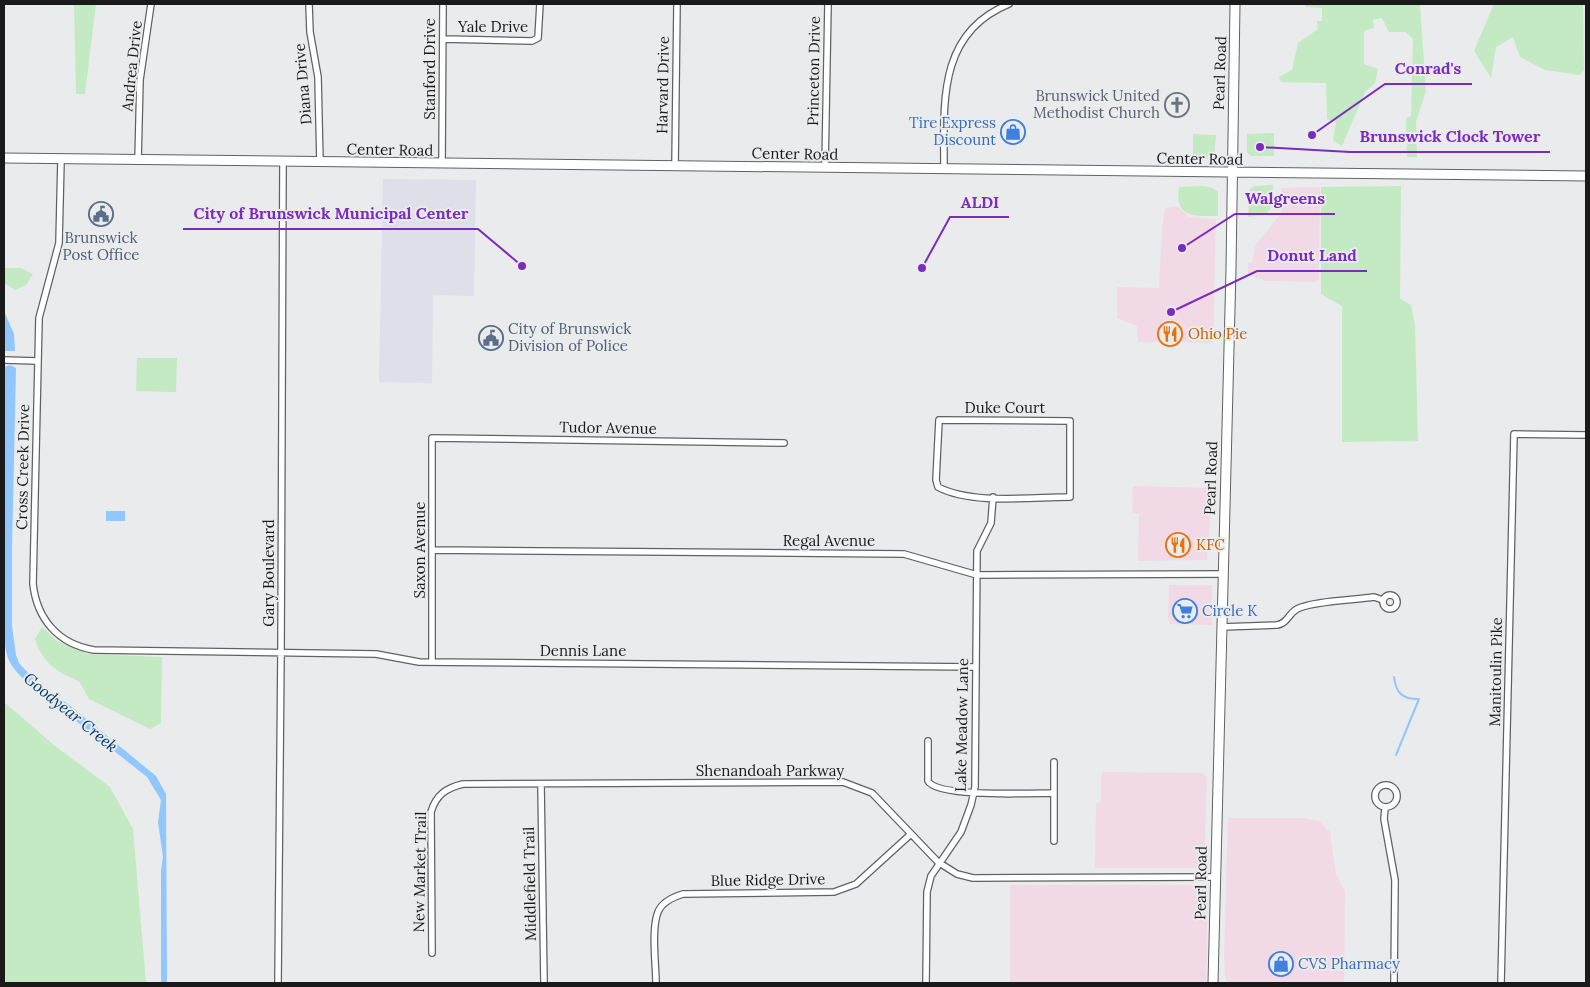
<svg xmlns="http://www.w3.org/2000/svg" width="1590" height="987" viewBox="0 0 1590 987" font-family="Lora,serif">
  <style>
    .commercial { fill: #f1dae5 }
    .built { fill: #dedfe8 }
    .green { fill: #c3eac3 }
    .water { fill: #92c6fe }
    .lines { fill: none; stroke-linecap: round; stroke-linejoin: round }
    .stream { stroke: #92c6fe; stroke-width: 2 }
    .minor-casing { stroke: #616162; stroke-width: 8 }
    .primary-casing { stroke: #616162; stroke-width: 11 }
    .minor { stroke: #fff; stroke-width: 5.5 }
    .primary { stroke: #fff; stroke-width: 9 }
    .labels { text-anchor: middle; stroke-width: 4; stroke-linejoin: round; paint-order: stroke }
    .street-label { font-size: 15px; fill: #1a1a1a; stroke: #eaebec }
    .worship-label { font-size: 15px; fill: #5b616d; stroke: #eaebec; text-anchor: end }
    .shop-label { font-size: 15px; fill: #366cbe; stroke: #eaebec; text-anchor: start }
    .service-label { font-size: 15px; fill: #4e5e75; stroke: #eaebec }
    .food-label { font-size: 15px; fill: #c56008; stroke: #eaebec; text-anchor: start }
    .water-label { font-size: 16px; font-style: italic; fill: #023d6e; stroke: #eaebec }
    .leader { fill: none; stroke: #7b2cbf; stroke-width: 2 }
    .callout-dot { fill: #7b2cbf; stroke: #eaebec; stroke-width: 2 }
    .callout-label { font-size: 16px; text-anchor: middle; font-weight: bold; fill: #7b2cbf; stroke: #eaebec; stroke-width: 4; stroke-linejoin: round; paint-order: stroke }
  </style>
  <rect width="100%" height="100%" fill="#eaebec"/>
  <path class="commercial" d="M1320,187L1319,280L1315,282L1265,281L1248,274V263L1252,262L1255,246L1281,213V188Z
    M1178,206L1188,217L1216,219L1213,343L1138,342L1137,326L1117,318V287L1159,288L1162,227L1165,208Z
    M1133,486L1212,488L1207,560L1138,561L1139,514L1132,513Z
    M1169,585H1212V625L1170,624L1168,619Z
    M1103,772L1202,773L1207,777L1204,868H1095L1096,804L1101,802V777Z
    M1228,818H1304L1319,821L1330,832L1336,874L1345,892L1344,982L1228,983L1225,978L1224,954Z
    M1010,885H1208L1206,983H1010Z"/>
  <path class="built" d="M383,179L476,180L474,296L433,295L432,383L379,382Z"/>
  <path class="green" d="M74,4H96L85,94H76Z
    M1304,4H1420L1426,91L1416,122L1417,157H1407L1406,118L1411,116L1413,39L1406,32H1389L1382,18L1373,20L1374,28L1364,31V64L1378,69L1375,83L1365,92L1342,146L1333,140L1336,122L1327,119L1326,83L1281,82L1279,77L1292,70L1298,43L1318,29L1317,21H1322V8L1306,7Z
    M1494,4H1583L1584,70L1580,75L1545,70L1520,57L1513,37L1496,47L1491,78L1474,51Z
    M1274,133V156H1252L1247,153V134Z
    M1193,134L1216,135L1214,158L1193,160Z
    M1273,185L1270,210L1264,215L1248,217L1250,189L1255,186Z
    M1401,186L1400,299L1411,305L1415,325L1418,441L1342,442V306L1321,294V187Z
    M1179,187C1191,187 1210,183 1218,192V216C1194,216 1174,218 1179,187Z
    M4,268H21L33,274L26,285L15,290L4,283Z
    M137,358H177L176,392L136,391Z
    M42,627L57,641L88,654L162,657L161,723L150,729L89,699L79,681C56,672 43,663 35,639Z
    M4,702L55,746L110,787L133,829L146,983H4Z"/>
  <path class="water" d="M4,311L14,334L15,351H4Z
    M10,365L16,368L12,548V626L16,655L19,663L41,687L68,704L156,776L166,794L167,983H161V870L163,857L158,822L161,800L147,777L28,683C11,667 7,662 4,639V367Z
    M106,511H125V521H106Z"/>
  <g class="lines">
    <path class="stream" d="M1394,677C1396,693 1402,699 1418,699
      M1396,755L1419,699"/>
    <defs>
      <path id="minor" d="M309,4L310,32L318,77L320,163
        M443,39L532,41L538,38L540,4
        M61,160L59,243L39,318L33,584C37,619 58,644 94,650L376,654L419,662L976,667
        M138,161L140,80L151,4
        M442,164L443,4
        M675,166L677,4
        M825,168L828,4
        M944,169C944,104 937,33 1009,4
        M4,360L37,361
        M939,420L1070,421V497C1032,497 972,505 938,487L936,480Z
        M432,550L904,554L977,575L1223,574
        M1383 602a7 7 0 1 1 14 0a7 7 0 1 1-14 0Z
        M1221,627L1277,625C1288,623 1288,614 1297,609C1311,601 1356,600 1374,597L1383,600
        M432,662V438L784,443
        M928,741V781C937,798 1034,793 1054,793
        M541,785L544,983
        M1375 796a11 11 0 1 1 22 0a11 11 0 1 1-22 0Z
        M1385,807L1384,819L1395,880L1394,983
        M1054,841V762
        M432,953L431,812C436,795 446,788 463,784L843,782L872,793L938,862L957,874L973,878L1215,877
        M278,983L281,652L283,162
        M656,983C656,965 651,929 658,912C662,902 673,897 683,894L834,892L856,884L911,834
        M926,983L927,892L931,876L961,832L971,805L975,787L977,551L991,523L993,497
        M1501,983L1514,434L1586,435"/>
      <path id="primary" d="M4,158L1586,176
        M1213,983L1231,269L1235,4"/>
    </defs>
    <use href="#minor" class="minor-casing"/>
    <use href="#primary" class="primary-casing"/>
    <use href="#minor" class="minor"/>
    <use href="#primary" class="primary"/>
  </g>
  <defs>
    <symbol id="church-ring" viewBox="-11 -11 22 22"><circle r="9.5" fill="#eaebec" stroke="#6b7280" stroke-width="1.5"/><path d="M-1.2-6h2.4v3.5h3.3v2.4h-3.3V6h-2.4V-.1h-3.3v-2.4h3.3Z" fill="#6b7280"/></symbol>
    <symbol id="shop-ring" viewBox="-11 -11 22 22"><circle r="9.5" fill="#eaebec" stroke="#3f7fe0" stroke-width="1.5"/><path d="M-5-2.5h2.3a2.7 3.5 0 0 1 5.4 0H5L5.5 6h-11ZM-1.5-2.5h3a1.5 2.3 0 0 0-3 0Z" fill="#3f7fe0"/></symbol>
    <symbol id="civic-ring" viewBox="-11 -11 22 22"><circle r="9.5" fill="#eaebec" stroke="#5c6f8a" stroke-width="1.5"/><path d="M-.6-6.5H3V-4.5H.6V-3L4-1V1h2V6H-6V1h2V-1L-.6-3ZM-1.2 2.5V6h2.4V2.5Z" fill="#5c6f8a"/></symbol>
    <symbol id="restaurant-ring" viewBox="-11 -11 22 22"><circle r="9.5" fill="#eaebec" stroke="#e8710a" stroke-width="1.5"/><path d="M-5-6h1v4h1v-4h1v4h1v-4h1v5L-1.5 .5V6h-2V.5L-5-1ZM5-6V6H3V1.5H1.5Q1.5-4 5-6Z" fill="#e8710a"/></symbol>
    <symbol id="supermarket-ring" viewBox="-11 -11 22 22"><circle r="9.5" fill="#eaebec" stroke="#3f7fe0" stroke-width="1.5"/><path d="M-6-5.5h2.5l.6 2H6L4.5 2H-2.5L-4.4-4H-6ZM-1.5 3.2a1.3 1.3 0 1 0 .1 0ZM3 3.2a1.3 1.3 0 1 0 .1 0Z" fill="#3f7fe0"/></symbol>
  </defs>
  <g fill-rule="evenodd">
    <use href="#church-ring" x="1163" y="91" width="28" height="28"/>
    <use href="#shop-ring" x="999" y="118" width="28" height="28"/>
    <use href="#civic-ring" x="87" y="200" width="28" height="28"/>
    <use href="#restaurant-ring" x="1156" y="320" width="28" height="28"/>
    <use href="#civic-ring" x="477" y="324" width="28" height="28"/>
    <use href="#restaurant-ring" x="1164" y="531" width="28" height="28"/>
    <use href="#supermarket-ring" x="1171" y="597" width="28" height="28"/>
    <use href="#shop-ring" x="1267" y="950" width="28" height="28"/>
  </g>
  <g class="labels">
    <g class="street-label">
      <text x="493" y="32">Yale Drive</text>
      <text transform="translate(132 66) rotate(-84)" y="5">Andrea Drive</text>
      <text transform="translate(430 69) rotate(-90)" y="5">Stanford Drive</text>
      <text transform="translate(814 71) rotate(-89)" y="5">Princeton Drive</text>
      <text transform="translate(1220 73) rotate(-88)" y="5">Pearl Road</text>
      <text transform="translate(303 84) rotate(-95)" y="5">Diana Drive</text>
      <text transform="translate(663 85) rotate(-89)" y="5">Harvard Drive</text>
      <text transform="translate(390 150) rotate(1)" y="5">Center Road</text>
      <text transform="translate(795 154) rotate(1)" y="5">Center Road</text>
      <text transform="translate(1200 159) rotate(1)" y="5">Center Road</text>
      <text x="1005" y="413">Duke Court</text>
      <text transform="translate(608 428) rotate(1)" y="5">Tudor Avenue</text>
      <text transform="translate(23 467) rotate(-89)" y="5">Cross Creek Drive</text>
      <text transform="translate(1211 478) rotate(-88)" y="5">Pearl Road</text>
      <text x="829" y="546">Regal Avenue</text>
      <text transform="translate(420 550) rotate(-90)" y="5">Saxon Avenue</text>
      <text transform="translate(269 573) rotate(-90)" y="5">Gary Boulevard</text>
      <text x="583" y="656">Dennis Lane</text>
      <text transform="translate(1496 672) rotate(-89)" y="5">Manitoulin Pike</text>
      <text transform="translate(962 725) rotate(-89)" y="5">Lake Meadow Lane</text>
      <text x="770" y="776">Shenandoah Parkway</text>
      <text transform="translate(420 872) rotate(-89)" y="5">New Market Trail</text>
      <text transform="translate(768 880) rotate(-1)" y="5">Blue Ridge Drive</text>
      <text transform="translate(1201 883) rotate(-89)" y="5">Pearl Road</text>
      <text transform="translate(530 884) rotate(-91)" y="5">Middlefield Trail</text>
    </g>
    <g class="worship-label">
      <text x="1160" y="101">Brunswick United<tspan x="1160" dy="17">Methodist Church</tspan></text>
    </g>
    <g class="shop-label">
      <text x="996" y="128" text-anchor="end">Tire Express<tspan x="996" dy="17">Discount</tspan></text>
      <text x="1202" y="616">Circle K</text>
      <text x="1298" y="969">CVS Pharmacy</text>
    </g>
    <g class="service-label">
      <text x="101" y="243">Brunswick<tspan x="101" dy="17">Post Office</tspan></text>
      <text x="508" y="334" text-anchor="start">City of Brunswick<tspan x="508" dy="17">Division of Police</tspan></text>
    </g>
    <g class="food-label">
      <text x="1188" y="339">Ohio Pie</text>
      <text x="1196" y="550">KFC</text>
    </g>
    <g class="water-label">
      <text transform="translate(71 712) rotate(39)" y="6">Goodyear Creek</text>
    </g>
  </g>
  <path class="leader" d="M1312 135L1385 84H1472M1260 147L1350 152H1550M1182 248L1235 214H1335M922 268L950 217H1009M522 266L478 229H183M1171 312L1257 271H1367"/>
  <g class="callout-dot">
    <circle cx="1312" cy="135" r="5"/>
    <circle cx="1260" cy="147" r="5"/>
    <circle cx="1182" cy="248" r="5"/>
    <circle cx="922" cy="268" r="5"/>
    <circle cx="522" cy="266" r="5"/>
    <circle cx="1171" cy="312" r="5"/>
  </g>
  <g class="callout-label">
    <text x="1428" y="74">Conrad's</text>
    <text x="1450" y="142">Brunswick Clock Tower</text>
    <text x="1285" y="204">Walgreens</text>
    <text x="980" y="208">ALDI</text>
    <text x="331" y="219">City of Brunswick Municipal Center</text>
    <text x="1312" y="261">Donut Land</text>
  </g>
  <rect width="1590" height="987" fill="none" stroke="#1a1a1a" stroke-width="10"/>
</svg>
